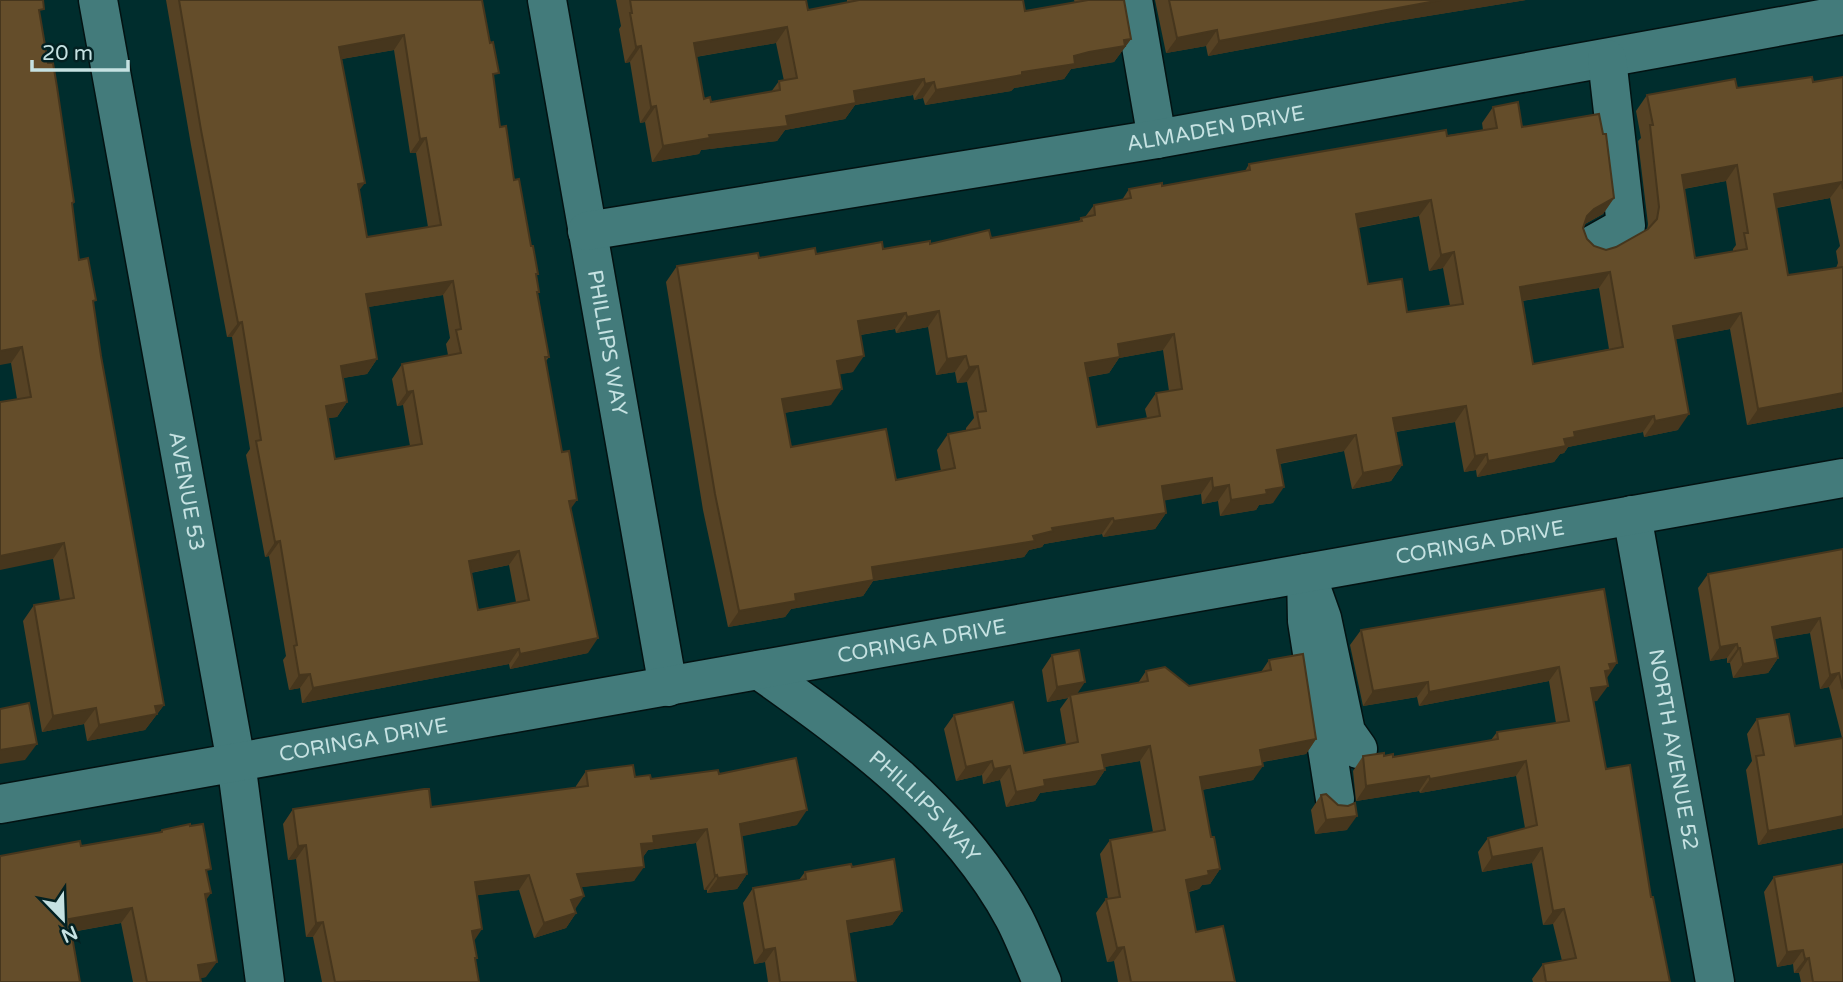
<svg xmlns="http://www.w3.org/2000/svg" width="1843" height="982" viewBox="0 0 1843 982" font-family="'Varela Round',sans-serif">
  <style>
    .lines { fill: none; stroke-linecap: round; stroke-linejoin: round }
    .minor-casing { stroke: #031212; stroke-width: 41 }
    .minor { stroke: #437b7b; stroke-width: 38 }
    .wall { fill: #564224; fill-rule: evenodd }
    .shaded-wall { fill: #46361d }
    .building { fill: #644d2a; stroke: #46361d; stroke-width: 2; fill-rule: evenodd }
    .labels { text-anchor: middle; stroke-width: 6; stroke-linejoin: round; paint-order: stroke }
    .street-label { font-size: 21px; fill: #c6e2e2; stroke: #032122 }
  </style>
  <rect width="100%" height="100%" fill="#002d2d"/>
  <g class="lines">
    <defs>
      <g id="minor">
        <path id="s1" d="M98,0L236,762L265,982"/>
        <path id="s2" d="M547,0L668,687"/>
        <path d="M1133,0L1157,139"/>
        <path id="s3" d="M587,231L1157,139L1843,15"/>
        <path d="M1594,244L1626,226L1607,59"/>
        <path id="s4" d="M1632,515L1715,982"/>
        <path id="s5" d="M759,670C855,738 957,812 1014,918C1025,939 1033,961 1042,982"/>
        <path d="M1335,799L1307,621L1306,573L1322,618L1346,732L1358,749"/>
        <path id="s6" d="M0,804L1843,478"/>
      </g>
    </defs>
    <use href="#minor" class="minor-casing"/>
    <use href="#minor" class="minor"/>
  </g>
  <path class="wall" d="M166,0H482L500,127L538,274L536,276L538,294L549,357L546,361L571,509L588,653L510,669L509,664L302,703L300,688L289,690L283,660L286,656L269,556L265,557L246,455L250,449L232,337H227L191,145ZM394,50L410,153H416L428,227L367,237L359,191L342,59ZM443,295L450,338L446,344L448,355L402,364L392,379L397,406L403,405L410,446L335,459L328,418L337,417L347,402L343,378L367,374L377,359L368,307ZM509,565L516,602L478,610L471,573Z
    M616,0H806L808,10L847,2V0H1023L1025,11L1075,3L1074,0H1124L1131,39L1114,62L1071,69L1064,79L1014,88L1011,91L925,105L923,98L914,100L913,95L855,105L845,119L785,130L777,141L701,150L699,154L652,162L645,122L640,123L630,62L625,63L619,29L621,26ZM776,43L784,81H779L771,92L711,102L704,99L696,57Z
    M1155,0H1526L1391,22L1208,56L1206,46L1166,53Z
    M40,16L74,202L72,206L79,260L93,304L101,356L164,705L145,730L87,741L84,724L42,732L23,621L34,605L60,600L53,559L17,399L11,363Z
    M1843,77V407L1747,425L1730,329L1676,339L1678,430L1644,437L1643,432L1568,447L1564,453L1560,454L1554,462L1477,477L1476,470L1464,472L1455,422L1396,432L1402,465L1391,481L1352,489L1344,451L1280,464L1273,503L1259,505L1256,510L1220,516L1218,501L1202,504L1201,494L1164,500L1166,513L1155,529L1103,537L1102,534L1044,544L1042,547L1029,550L1024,557L873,581L863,596L791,609L785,617L728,627L703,510L666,282L677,266L759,258L883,249L991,238L1079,221L1081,218L1085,217L1094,205L1122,200L1129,189L1162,186L1245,171L1249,164L1483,130L1482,123L1493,107L1522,127L1614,198L1603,214L1585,224L1583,228L1587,239L1594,246L1606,250L1616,247L1647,230L1648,224L1638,141L1641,138L1636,111L1647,95L1813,82ZM1726,181L1736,245L1733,249V251L1695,258L1684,189ZM1830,198L1840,246L1836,251L1838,263L1836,268L1788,275L1776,208ZM1419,216L1429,271L1443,268L1450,306L1407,312L1368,284L1358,228ZM1599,288L1609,349L1533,364L1523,301ZM928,327L936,375L955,372L957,383L967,382L974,418L966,428V430L948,434L937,450L941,471L896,480L791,447L784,413L831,405L839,374L853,372L861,335L895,329L896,333ZM1163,350L1169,391L1156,393L1145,409L1147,418L1097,427L1088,377L1109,373L1119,358Z
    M1843,549V828L1758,845L1746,770L1752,761L1747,734L1757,719L1795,746L1842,738L1829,687L1820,689L1810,633L1774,639L1778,658L1768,673L1733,678L1730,663H1727V658L1710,661L1698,588L1708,574Z
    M1604,589L1606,678L1597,701H1594L1606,769L1651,897L1670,982H1533L1532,979L1543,964L1562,961L1553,924L1543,925L1532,863L1482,872L1478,852L1488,838L1525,828L1516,776L1420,793L1419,791L1356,801L1353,771L1363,756H1384L1393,757L1491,740L1497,732L1556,723L1549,681L1419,706L1417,697L1363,706L1350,645L1361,630Z
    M1052,655L1077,694L1138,683L1146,671L1189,686L1261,672L1269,660L1316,739L1306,754L1263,762L1253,780L1202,790L1211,837L1220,869L1210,884L1202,885L1199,889L1189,892L1196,932L1235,982H1118L1114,961L1107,962L1096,913L1106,899H1108L1100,854L1110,840L1153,832L1140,761L1104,767L1105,770L1095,785L1040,793L1035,801L1006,807L1000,780L983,784L982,775L956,781L944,729L954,715L1024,753L1066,744L1060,709L1068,698L1047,702L1042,670Z
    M586,771L651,779L719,774L797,825L741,836L747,874L737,889L707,893V890H704L696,843L648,850L643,857L634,881L581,887L575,910L576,913L566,928L534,938L519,890L477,895L474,941L477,958L475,961L479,982H322L313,937H306L296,859L288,860L283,824L293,809L431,807L576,788V786Z
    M1321,795L1338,805L1347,830L1315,834L1311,810Z
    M162,830L207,875L206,901V977L200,978L201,982H133L121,923L72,932L0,982L81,846L160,832Z
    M852,867L902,911L892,925L849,933L856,982H768L765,962L754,964L743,903L753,888L799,880L805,872Z
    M1774,877L1843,982H1801L1799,973H1794L1793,964L1777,967L1764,892Z"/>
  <path class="shaded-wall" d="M1441,0H1526L1391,22L1208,56L1219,41Z
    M787,27L776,43L683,59L694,43Z
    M1217,30L1206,46L1166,53L1177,38Z
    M404,35L394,50L329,61L339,47Z
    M1131,39L1114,62L1071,69L1064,79L1014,88L1011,91L925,105L936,90L1022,72L1124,40Z
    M641,46L630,62L625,63L636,47Z
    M924,79L913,95L855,105L845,119L785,130L777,141L701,150L699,154L652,162L663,146L786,116L854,91Z
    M934,82L923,98L914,100L925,84Z
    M656,106L645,122L640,123L651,107Z
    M426,138L416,153H410L420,139Z
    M1737,165L1726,181L1671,191L1682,175Z
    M1842,182L1830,198L1763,210L1774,194Z
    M365,183L354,197L358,184Z
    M1614,198L1603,214L1583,225L1587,216L1594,209Z
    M1431,200L1419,216L1345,230L1356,214Z
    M1454,252L1443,268L1429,271L1441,255Z
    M1610,272L1599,288L1509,303L1520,287Z
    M453,281L443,295L356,309L366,294Z
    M939,311L928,327L896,333L907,317Z
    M906,313L895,329L847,337L858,321Z
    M1741,313L1730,329L1662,342L1673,326Z
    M242,322L232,337H227L238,323Z
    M1174,334L1163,350L1119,358L1109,373L1074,379L1085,363L1118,344Z
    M22,347L11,363L0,365V351Z
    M864,356L853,372L826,377L837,361Z
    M966,356L955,372L936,375L947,359Z
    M377,359L367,374L331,380L341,366Z
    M978,366L967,382L957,383L969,367Z
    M842,389L831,405L771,415L782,399Z
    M413,391L403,405L397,406L407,392Z
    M1843,393V407L1747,425L1758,409Z
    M347,402L337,417L316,420L326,406Z
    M1466,406L1455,422L1382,434L1393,418Z
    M1689,414L1678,430L1644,437L1655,421Z
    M1654,416L1643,432L1568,447L1564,453L1560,454L1554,462L1477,477L1488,461L1564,439L1574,432Z
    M1356,435L1344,451L1266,466L1277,450Z
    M1487,454L1476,470L1464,472L1475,456Z
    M1402,465L1391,481L1352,489L1363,473Z
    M1212,478L1201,494L1151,503L1162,486Z
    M1229,485L1218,501L1202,504L1213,488Z
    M1284,487L1273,503L1259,505L1256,510L1220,516L1231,500L1266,490Z
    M577,500L567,514L569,501Z
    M1166,513L1155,529L1103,537L1114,521Z
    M1113,518L1102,534L1044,544L1042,547L1029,550L1024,557L873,581L863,596L791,609L785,617L728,627L739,611L795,594L872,567L1033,536L1052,528Z
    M280,541L269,556L265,557L275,542Z
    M64,543L53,559L0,570V556Z
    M519,551L509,565L459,575L469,561Z
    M1820,618L1810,633L1762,641L1772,627Z
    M598,638L588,653L510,669L520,654Z
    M1737,644L1727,658L1710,661L1720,647Z
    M1738,648H1740L1730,663H1727Z
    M519,649L509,664L302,703L313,688Z
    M1778,658L1768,673L1733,678L1743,664Z
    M1617,663L1607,678L1595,686L1609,664Z
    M1559,667L1549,681L1419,706L1429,692Z
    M1839,673L1829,687L1820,689L1830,675Z
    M310,674L300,688L289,690L299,675Z
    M1085,682L1075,697L1070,695L1068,698L1047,702L1057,687Z
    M1428,682L1417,697L1363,706L1373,691Z
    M1608,686L1597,701L1581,703L1591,688Z
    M164,705L145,730L87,741L99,725L155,706Z
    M96,708L84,724L42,732L53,716Z
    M1316,739L1306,754L1250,764L1260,750Z
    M37,744L25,760L0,764V750Z
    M1150,746L1140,761L1092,769L1102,755Z
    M992,761L982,775L956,781L966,767Z
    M1526,761L1516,776L1420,793L1430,779Z
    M1010,766L1000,780L983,784L994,769Z
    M1263,766L1253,780L1190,792L1200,777Z
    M1105,770L1095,785L1040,793L1035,801L1006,807L1016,792L1044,780Z
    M1429,776L1419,791L1356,801L1366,786Z
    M807,810L797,825L729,839L740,824Z
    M1357,816L1347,830L1315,834L1326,820Z
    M1843,816V828L1758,845L1768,831Z
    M707,829L696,843L648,850L643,857L641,844L653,836Z
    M306,845L296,859L288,860L298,846Z
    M1542,848L1532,863L1482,872L1492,857Z
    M644,867L634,881L567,889L577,874Z
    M1220,869L1210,884L1202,885L1199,889L1176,894L1186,880L1208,871Z
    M747,874L737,889L707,893L718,878Z
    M529,875L519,890L465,897L475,882Z
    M717,875L707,890H704L715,876Z
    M211,893L200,909L205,894Z
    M584,896L574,911L571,900Z
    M132,908L121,923L59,934L69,919Z
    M1564,909L1553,924L1543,925L1553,911Z
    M902,911L892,925L837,935L847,921Z
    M576,913L566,928L534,938L544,923Z
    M323,922L313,937H306L316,923Z
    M482,929L472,944V931Z
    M1124,947L1114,961L1107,962L1117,948Z
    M775,948L765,962L754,964L764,950Z
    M1803,950L1793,964L1777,967L1787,952Z
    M1809,958L1799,973H1794L1805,959Z
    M217,962L206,977L188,981L198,965Z"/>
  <path class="building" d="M0,0H43L44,9L39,10L48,63H53L57,87L74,202L72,203L79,260L88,258L96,300L93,301L101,356L164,705L155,706L157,714L99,725L96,708L53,716L34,605L74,598L64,543L0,556V402L31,397L22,347L0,351Z
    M179,0H482L490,43L493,42L499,73L493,74L500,127L506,126L514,180L519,179L531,246H533L538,274H536L539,292H537L549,357H545L562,452L569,451L577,500L569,501L598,638L520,654L519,649L313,688L310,674L299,675L294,646L297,645L280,541L275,542L256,441L261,440L242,322L238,323L201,130ZM404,35L420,139L426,138L441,225L367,237L358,184L365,183L339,47ZM453,281L461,329L456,330L461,353L402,364L407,392L413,391L422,444L335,459L326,406L347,402L341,366L377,359L366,294ZM519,551L529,600L478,610L469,561Z
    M630,0H806L808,10L859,0H1023L1025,11L1088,0H1124L1131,39L1124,40L1125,46L1089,52L1074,56L1075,64L1022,72V75L936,90L934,82L925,84L924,79L854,91L856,103L786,116L788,126L709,135L710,138L663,146L656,106L651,107L641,46L636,47L630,13H632ZM787,27L797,78L779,81L780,90L711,102L710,97L704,99L694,43Z
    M1169,0H1441L1219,41L1217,30L1177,38Z
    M1812,77L1813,82L1843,77V189L1842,182L1774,194L1788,275L1843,267V393L1758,409L1741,313L1673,326L1689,414L1655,421L1654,416L1574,432L1575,437L1564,439L1566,446L1488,461L1487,454L1475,456L1466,406L1393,418L1402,465L1363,473L1356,435L1277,450L1284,487L1266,490L1267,494L1231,500L1229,485L1213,488L1212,478L1162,486L1166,513L1114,521L1113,518L1052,528L1053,531L1033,536L1035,541L872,567L874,580L795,594L796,601L739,611L715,494L677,266L758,253L759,258L815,248L816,254L882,242L883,249L930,241V244L989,230L991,238L1082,221L1081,218L1095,215L1094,205L1131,198L1129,189L1162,183V186L1250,170L1249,164L1446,130L1447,136L1497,128L1493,107L1518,102L1522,127L1599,114L1603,134H1606L1614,198L1594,209L1587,216L1583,228L1587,239L1594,246L1606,250L1616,247L1648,229L1657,219L1659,207L1650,125H1653L1647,95L1735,79L1737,88ZM1737,165L1748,233H1744L1747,249L1695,258L1682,175ZM1431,200L1441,255L1454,252L1463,304L1407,312L1402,279L1368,284L1356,214ZM1610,272L1623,347L1533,364L1520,287ZM939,311L947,359L966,356L969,367L978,366L986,411L977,412L980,428L948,434L955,468L896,480L886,429L791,447L782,399L842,389L837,361L864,356L858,321L906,313L907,317ZM1174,334L1182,389L1156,393L1160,416L1097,427L1085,363L1120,357L1118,344Z
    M1843,549V689L1839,673L1830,675L1820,618L1772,627L1778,658L1743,664L1740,648H1738L1737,644L1720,647L1708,574Z
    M1604,589L1617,663L1609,664L1611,670L1605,671L1608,686L1591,688L1606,769L1630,765L1651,897H1653L1670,982H1546L1543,964L1576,958L1564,909L1553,911L1542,848L1492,857L1488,838L1537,825L1526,761L1430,779L1429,776L1366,786L1363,756L1384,753V756L1393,754V757L1498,739L1497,732L1569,721L1559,667L1429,692L1428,682L1373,691L1361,630Z
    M1079,650L1085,682L1057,687L1052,655Z
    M1303,654L1316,739L1260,750L1263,766L1200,777L1211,837H1214L1220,869L1208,871L1209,875L1186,880L1196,932L1223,926L1235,982H1131L1124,947L1117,948L1106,899L1120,897L1110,840L1165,830L1150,746L1102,755L1105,770L1044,780L1045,786L1016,792L1010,766L994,769L992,761L966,767L954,715L1013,702L1024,753L1078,742L1070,695L1148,681L1146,671L1165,667L1189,686L1271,670L1269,660Z
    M29,703L37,744L0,750V709Z
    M1789,714L1795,746L1843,738V816L1768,831L1756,756L1764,755L1757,719Z
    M796,758L807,810L740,824L747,874L718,878L717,875L715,876L707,829L653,836L654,843L641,844L644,867L577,874L584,896L571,900L576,913L544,923L529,875L475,882L482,929L472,931L477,958H475L479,982H369V981L335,982L323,922L316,923L306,845L298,846L293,809L424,789H429L431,807L588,786L586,771L633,765L635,777L650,775L651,779L718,770L719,774Z
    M1326,794L1338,805L1348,806L1355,803L1357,816L1326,820L1321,795Z
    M190,824V826L203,824L211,869L206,870L211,893L205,894L217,962L198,965L201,982H147L132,908L69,919L80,982H0V856L80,841L81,846L162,832V830Z
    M894,859L902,911L847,921L856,982H780L775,948L764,950L753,888L806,879L805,872L851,864L852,867Z
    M1843,864V982H1813L1809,958L1805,959L1803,950L1787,952L1774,877Z"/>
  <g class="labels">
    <g class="street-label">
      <text dy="7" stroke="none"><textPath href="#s3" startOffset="637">ALMADEN DRIVE</textPath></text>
      <text dy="7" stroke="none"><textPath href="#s2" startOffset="348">PHILLIPS WAY</textPath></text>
      <text dy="7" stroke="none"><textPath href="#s1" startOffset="499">AVENUE 53</textPath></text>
      <text dy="7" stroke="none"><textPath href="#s6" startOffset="1503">CORINGA DRIVE</textPath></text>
      <text dy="7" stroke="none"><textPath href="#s6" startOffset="936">CORINGA DRIVE</textPath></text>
      <text dy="7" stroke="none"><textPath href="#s6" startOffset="369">CORINGA DRIVE</textPath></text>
      <text dy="7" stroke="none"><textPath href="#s4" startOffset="238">NORTH AVENUE 52</textPath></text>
      <text dy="7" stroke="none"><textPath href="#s5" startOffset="215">PHILLIPS WAY</textPath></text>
    </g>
  </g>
  <g transform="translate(63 919) rotate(157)" stroke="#032122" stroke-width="5" paint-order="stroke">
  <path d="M0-5L12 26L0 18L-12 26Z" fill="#c6e2e2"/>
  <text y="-10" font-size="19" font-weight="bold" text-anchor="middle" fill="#c6e2e2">N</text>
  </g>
  <path d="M32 60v10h96v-10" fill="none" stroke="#c6e2e2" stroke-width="3.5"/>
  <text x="42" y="60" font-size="21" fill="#c6e2e2" stroke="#032122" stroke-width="5" paint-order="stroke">20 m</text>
</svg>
